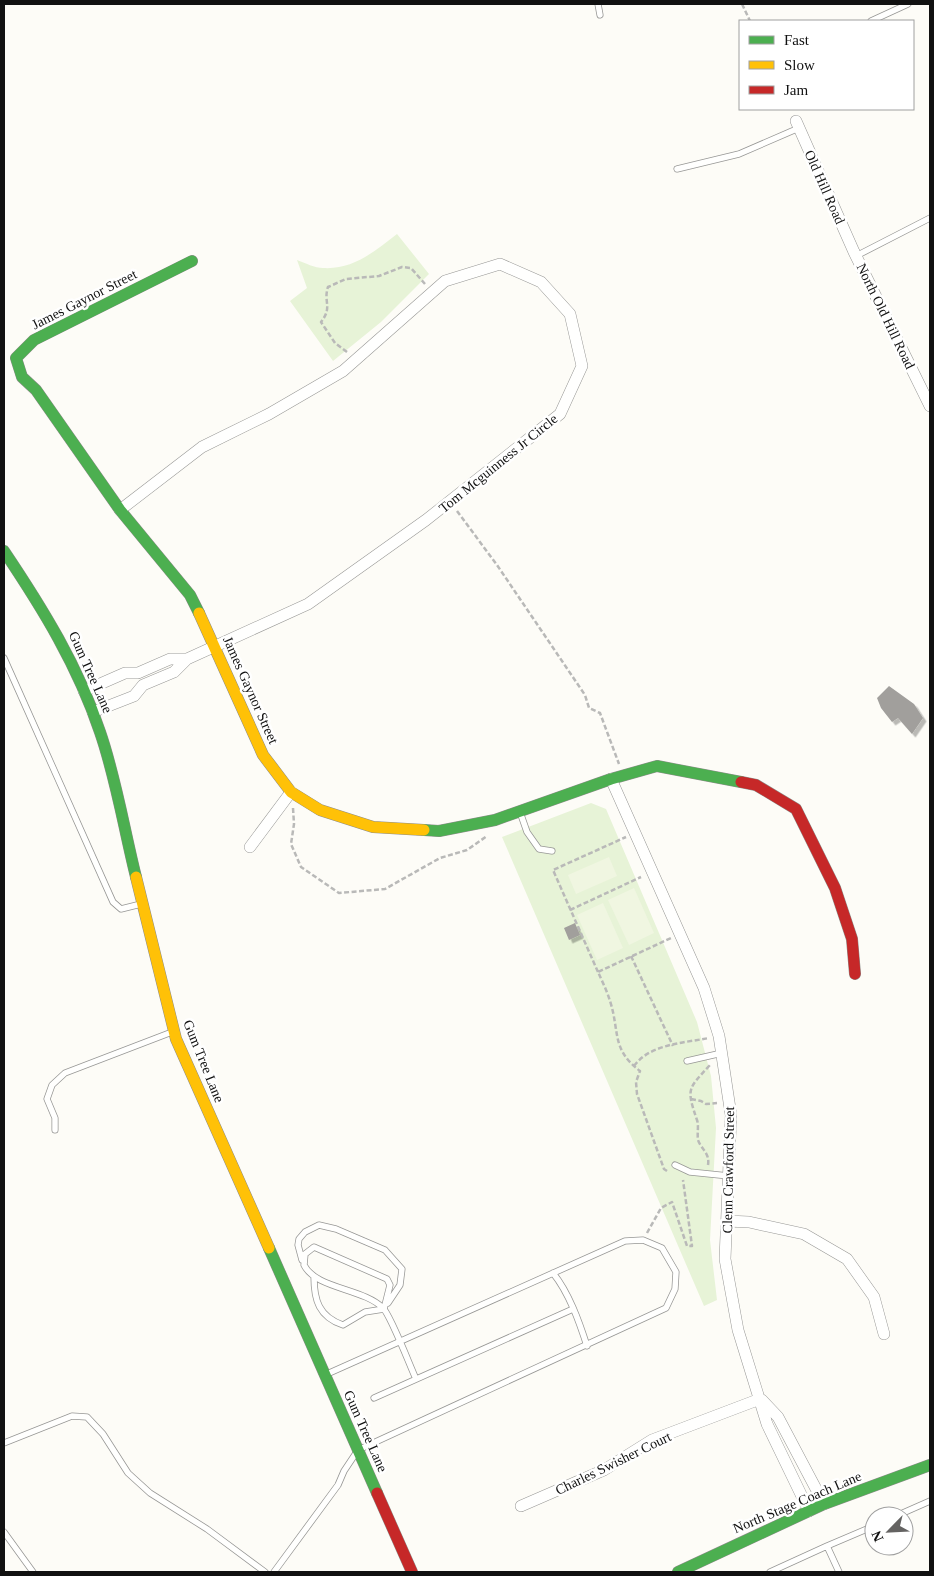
<svg xmlns="http://www.w3.org/2000/svg" width="934" height="1576" viewBox="0 0 934 1576" font-family="Georgia,serif">
  <style>
    .green { fill: #e7f3d7 }
    .pitch { fill: #f0f6e1 }
    .building { fill: #a19f9c; filter: url(#shadow) }
    .lines { fill: none; stroke-linecap: round; stroke-linejoin: round }
    .lane-casing { stroke: #979795; stroke-width: 7 }
    .street-casing { stroke: #979795; stroke-width: 12 }
    .fast-casing { stroke: #8e8d8b; stroke-width: 12 }
    .slow-casing { stroke: #8e8d8b; stroke-width: 12 }
    .jam-casing { stroke: #8e8d8b; stroke-width: 12 }
    .path { stroke: #b9b9b8; stroke-width: 2.5; stroke-dasharray: 5 2.5; stroke-linecap: butt }
    .lane { stroke: #fffffe; stroke-width: 5.5 }
    .street { stroke: #fffffe; stroke-width: 11 }
    .fast { stroke: #4caf50; stroke-width: 11 }
    .slow { stroke: #ffc107; stroke-width: 11 }
    .jam { stroke: #c62828; stroke-width: 11 }
    .labels { text-anchor: middle; stroke-width: 5; stroke-linejoin: round; paint-order: stroke }
    .street-label { font-size: 14px; fill: #111; stroke: #fff }
  </style>
  <defs>
    <filter id="shadow"><feDropShadow dx="3.5" dy="3.5" stdDeviation="0" flood-color="#0004"/></filter>
  </defs>
  <rect width="100%" height="100%" fill="#fdfcf7"/>
  <path class="green" d="M397,234L429,274L381,322L333,361L290,301L307,288L297,260C305,263 315,268 323,268C353,270 375,251 397,234Z
    M591,803L606,809L697,1022L711,1076L716,1128L710,1240L717,1300L704,1306L502,837Z"/>
  <path class="pitch" d="M609,857L617,876L576,894L568,875Z
    M634,888L654,933L629,945L608,900Z
    M603,903L623,948L597,960L577,915Z"/>
  <path class="building" d="M889,686L914,704L923,718L912,734L898,718L892,722L881,708L877,698Z
    M575,923L580,935L569,940L564,928Z"/>
  <g class="lines">
    <defs>
      <path id="lane" d="M598,4L600,15
        M871,21L908,4
        M677,169L739,154L799,128
        M856,256L930,218
        M4,658L113,902L121,909L141,904
        M520,812L527,832L539,849L552,851
        M687,1061L722,1053
        M55,1130V1118L47,1099L52,1085L65,1073L172,1032
        M675,1165L690,1172L729,1176
        M302,1260L298,1245L299,1239L305,1232L319,1225L336,1229L385,1250L402,1269L400,1285L388,1303
        M553,1273C569,1293 579,1321 587,1346
        M314,1277C314,1300 319,1317 343,1325L365,1312L384,1309
        M384,1309L390,1285L387,1279L314,1247L305,1254L304,1265C316,1289 363,1288 383,1308C391,1316 410,1366 416,1379
        M374,1398L573,1309
        M4,1443L72,1416L87,1417L103,1434L128,1473L150,1493L207,1529L265,1572
        M896,1516L930,1501
        M4,1532L33,1572
        M827,1546L874,1526
        M274,1572L338,1485L344,1471L358,1450L666,1308L675,1289L676,1272L662,1248L643,1240L625,1241L327,1374
        M770,1572L827,1546L839,1572"/>
      <path id="street" d="M796,121L854,252L930,406
        M84,691L125,673H138L170,659H187
        M93,712L134,696L143,685L174,672L187,659L308,604L426,520L560,414L582,366L570,314L541,282L500,264L445,281L343,371L269,414L202,447L120,510
        M611,779L704,988L719,1036L731,1115L725,1259L738,1330L767,1424L809,1511
        M250,847L291,792
        M727,1221L749,1222L804,1234L847,1259L874,1297L884,1334
        M762,1400L778,1417L824,1504
        M521,1506L604,1470L652,1440L760,1399"/>
      <path id="fast" d="M192,261L34,340L16,358L22,377L36,390L120,510L190,595L199,613
        M4,551C43,609 78,666 100,732C116,778 124,829 136,877
        M424,830L439,831L495,820L611,779L657,766L741,782
        M269,1248L377,1493
        M678,1572L824,1504L930,1465"/>
      <path id="slow" d="M199,613L263,755L291,792L320,810L373,827L424,830
        M136,877L176,1039L269,1248"/>
      <path id="jam" d="M741,782L756,785L796,809L835,888L852,939L855,974
        M377,1493L412,1572"/>
    </defs>
    <use href="#lane" class="lane-casing"/>
    <use href="#street" class="street-casing"/>
    <use href="#fast" class="fast-casing"/>
    <use href="#slow" class="slow-casing"/>
    <use href="#jam" class="jam-casing"/>
    <path class="path" d="M742,4L750,21
      M347,352L335,343L321,322C333,307 323,302 328,287L346,279L379,276L402,267L411,268L425,284
      M457,511L497,565L585,695L589,708L600,713L619,764
      M293,808L294,824L291,844L301,867L339,893L385,889L440,858L467,850L487,836
      M570,910L641,877
      M631,956L673,1046
      M598,972L553,870L626,837
      M634,1066C650,1044 683,1043 709,1038
      M691,1099L701,1101L706,1104L717,1103
      M708,1165C710,1153 701,1149 698,1140C697,1133 699,1126 697,1120C686,1088 688,1089 710,1065
      M667,1171L664,1169L637,1094L636,1082L640,1071C611,1049 620,1032 610,1001C607,991 602,981 598,972L671,938
      M647,1233L661,1208L672,1202L687,1246H692L683,1180"/>
    <use href="#lane" class="lane"/>
    <use href="#street" class="street"/>
    <use href="#fast" class="fast"/>
    <use href="#slow" class="slow"/>
    <use href="#jam" class="jam"/>
  </g>
  <g class="labels">
    <g class="street-label">
      <text transform="translate(825 187) rotate(66)" y="5">Old Hill Road</text>
      <text transform="translate(84 299) rotate(-27)" y="5">James Gaynor Street</text>
      <text transform="translate(886 316) rotate(64)" y="5">North Old Hill Road</text>
      <text transform="translate(498 463) rotate(-39)" y="5">Tom Mcguinness Jr Circle</text>
      <text transform="translate(91 672) rotate(66)" y="5">Gum Tree Lane</text>
      <text transform="translate(251 690) rotate(66)" y="5">James Gaynor Street</text>
      <text transform="translate(204 1061) rotate(68)" y="5">Gum Tree Lane</text>
      <text transform="translate(728 1170) rotate(-89)" y="5">Clenn Crawford Street</text>
      <text transform="translate(366 1431) rotate(66)" y="5">Gum Tree Lane</text>
      <text transform="translate(613 1463) rotate(-26)" y="5">Charles Swisher Court</text>
      <text transform="translate(797 1502) rotate(-23)" y="5">North Stage Coach Lane</text>
    </g>
  </g>
  <rect width="934" height="1576" fill="none" stroke="#111111" stroke-width="10"/>
  <rect x="739" y="20" width="175" height="90" fill="#ffffff" stroke="#a0a0a0"/>
  <rect x="749" y="36" width="25" height="8" fill="#4caf50" stroke="#a0a0a0"/>
  <text x="784" y="45" font-size="15" fill="#111111">Fast</text>
  <rect x="749" y="61" width="25" height="8" fill="#ffc107" stroke="#a0a0a0"/>
  <text x="784" y="70" font-size="15" fill="#111111">Slow</text>
  <rect x="749" y="86" width="25" height="8" fill="#c62828" stroke="#a0a0a0"/>
  <text x="784" y="95" font-size="15" fill="#111111">Jam</text>
  <g transform="translate(889 1531) rotate(246)"><circle r="24" fill="#ffffff" stroke="#a0a0a0"/>
  <path d="M0-4L9 19L0 12L-9 19Z" fill="#646362"/>
  <text y="-8" font-size="14" font-weight="bold" text-anchor="middle" fill="#111111">N</text>
  </g>
</svg>
